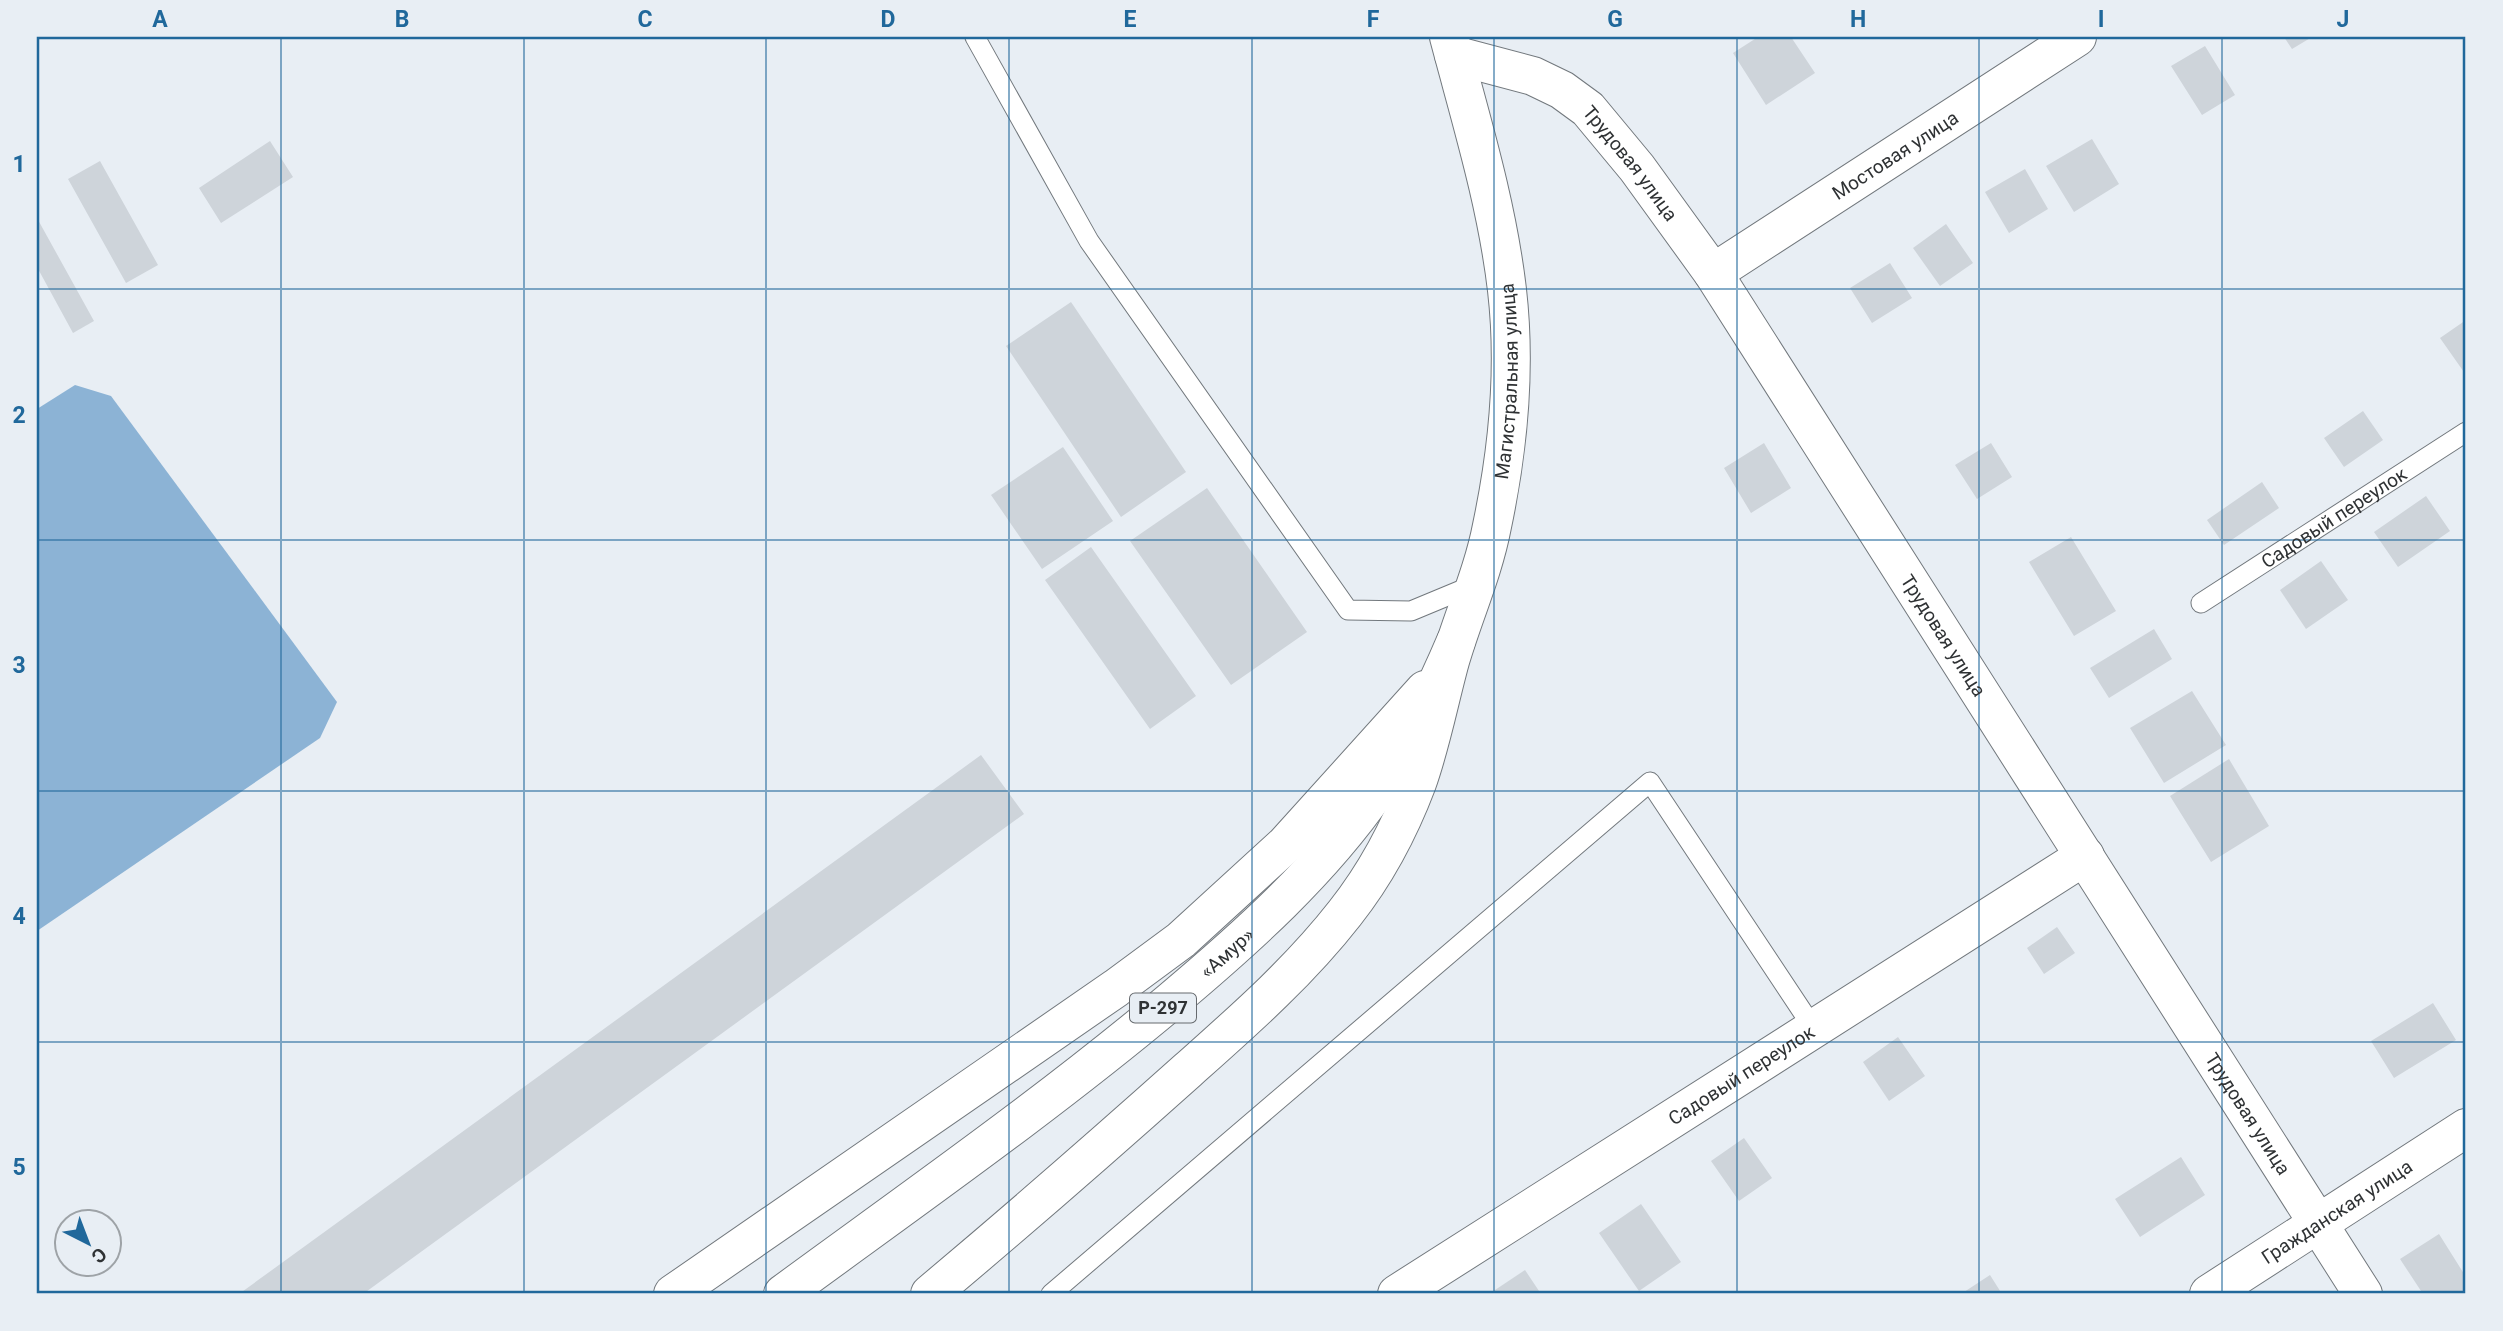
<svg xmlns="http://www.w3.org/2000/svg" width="2503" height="1331" viewBox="0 0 2503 1331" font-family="Roboto,sans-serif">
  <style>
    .forest { fill: #8cb3d5 }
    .building { fill: #ced4da }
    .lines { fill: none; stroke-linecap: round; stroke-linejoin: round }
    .lane-casing { stroke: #72787d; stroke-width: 21 }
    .street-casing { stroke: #72787d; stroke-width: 40 }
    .primary-casing { stroke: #72787d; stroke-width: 40 }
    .highway-casing { stroke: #72787d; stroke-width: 40 }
    .lane { stroke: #fff; stroke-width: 19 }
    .street { stroke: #fff; stroke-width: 38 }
    .primary { stroke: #fff; stroke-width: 38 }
    .highway { stroke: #fff; stroke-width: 38 }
    .grid { fill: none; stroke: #20689b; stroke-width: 2; stroke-opacity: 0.55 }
    .labels { text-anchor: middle; stroke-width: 7; stroke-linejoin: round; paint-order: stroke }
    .shield { fill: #e8eef4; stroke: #666a6e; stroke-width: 2 }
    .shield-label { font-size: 18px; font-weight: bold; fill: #2f3234 }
    .street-label { font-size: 19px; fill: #2f3234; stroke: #e8eef4 }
    .neatline { fill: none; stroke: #20689b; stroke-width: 2.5 }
    .grid-label { font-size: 23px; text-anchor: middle; font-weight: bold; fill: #20689b }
  </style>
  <rect width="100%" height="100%" fill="#e8eef4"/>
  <path class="forest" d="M75,385L111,396L337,702L320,738L37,931V409Z"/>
  <path class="building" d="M1758,37H1791L1815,73L1766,105L1733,53Z
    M2284,37H2312L2292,49Z
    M2205,46L2235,95L2202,115L2171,66Z
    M2092,139L2119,184L2074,212L2046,166Z
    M270,141L293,177L221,223L199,188Z
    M100,161L158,265L126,283L68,179Z
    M2025,169L2048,209L2009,233L1985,192Z
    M37,218L94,321L73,333L37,267Z
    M1946,224L1973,263L1940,286L1913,248Z
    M1890,263L1912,298L1872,323L1850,288Z
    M1071,302L1186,472L1121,517L1006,346Z
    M2466,320V375L2440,338Z
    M2363,411L2383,440L2344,467L2324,438Z
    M1764,443L1791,488L1751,513L1724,468Z
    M1991,443L2012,477L1977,499L1955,465Z
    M1063,447L1113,521L1042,569L991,495Z
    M2262,482L2279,508L2224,545L2207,520Z
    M1207,488L1307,632L1231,685L1130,541Z
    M2426,496L2450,531L2398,567L2374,532Z
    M2071,537L2116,611L2074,636L2029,562Z
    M1091,547L1196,696L1150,729L1045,580Z
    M2321,561L2348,600L2306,629L2280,590Z
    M2154,629L2172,659L2109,698L2090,668Z
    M2192,691L2226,745L2164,783L2130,728Z
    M981,755L1024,814L363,1294H239Z
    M2229,759L2269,826L2211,862L2170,796Z
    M2057,927L2075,953L2044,974L2027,948Z
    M2433,1003L2456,1040L2394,1078L2371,1041Z
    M1898,1037L1925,1076L1889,1101L1863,1062Z
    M1744,1138L1772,1178L1739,1201L1711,1161Z
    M2181,1157L2205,1195L2140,1237L2115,1199Z
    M1641,1204L1681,1262L1639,1291L1599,1233Z
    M2439,1234L2466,1277V1291L2461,1294H2423L2400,1259Z
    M1525,1270L1541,1294H1489Z
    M1990,1275L2002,1294H1961Z"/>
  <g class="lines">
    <defs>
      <g id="lane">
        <path d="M975,37L1089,241L1348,610L1411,611L1476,584"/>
        <path id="s1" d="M2201,603L2466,432"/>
        <path d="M1051,1294L1650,782L1814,1029"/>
      </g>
      <g id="street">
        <path id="s2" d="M1454,55L1533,76L1562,90L1588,109L1637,168L1713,273L2363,1294"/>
        <path id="s3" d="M1713,273L2077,37"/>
        <path id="s4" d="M1397,1294L2085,856"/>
        <path id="s5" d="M2209,1294L2466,1128"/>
      </g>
      <g id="primary">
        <path d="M673,1294L1116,988L1181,940L1286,844L1425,690"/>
        <path id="s6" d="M930,1294C1017,1221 1103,1146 1188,1070C1243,1021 1299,972 1345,913C1375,875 1400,828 1417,783C1431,744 1439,701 1450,661C1463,616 1483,573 1492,526C1508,450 1516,368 1507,290C1497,204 1471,120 1449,37"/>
      </g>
      <g id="highway">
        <path id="s7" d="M783,1294C914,1198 1047,1105 1171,1001C1246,938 1321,871 1377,790C1409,743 1434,693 1456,641"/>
      </g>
    </defs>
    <use href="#lane" class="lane-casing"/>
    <use href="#street" class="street-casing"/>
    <use href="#primary" class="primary-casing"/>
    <use href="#highway" class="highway-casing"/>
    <use href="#lane" class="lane"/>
    <use href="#street" class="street"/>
    <use href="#primary" class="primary"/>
    <use href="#highway" class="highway"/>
  </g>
  <path class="grid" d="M281,37V1294M524,37V1294M766,37V1294M1009,37V1294M1252,37V1294M1494,37V1294M1737,37V1294M1979,37V1294M2222,37V1294M37,289H2466M37,540H2466M37,791H2466M37,1042H2466"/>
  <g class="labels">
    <rect class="shield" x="1130" y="993.5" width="66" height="29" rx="5"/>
    <g class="shield-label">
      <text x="1163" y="1014">Р-297</text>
    </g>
    <g class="street-label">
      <text dy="7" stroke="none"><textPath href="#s3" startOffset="217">Мостовая улица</textPath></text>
      <text dy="7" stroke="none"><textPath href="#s2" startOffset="215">Трудовая улица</textPath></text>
      <text dy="7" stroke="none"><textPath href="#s6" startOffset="1127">Магистральная улица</textPath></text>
      <text dy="7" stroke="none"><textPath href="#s1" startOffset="158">Садовый переулок</textPath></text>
      <text dy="7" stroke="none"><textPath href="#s2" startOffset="782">Трудовая улица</textPath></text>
      <text dy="7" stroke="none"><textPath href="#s7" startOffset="560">«Амур»</textPath></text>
      <text dy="7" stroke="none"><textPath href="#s4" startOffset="408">Садовый переулок</textPath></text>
      <text dy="7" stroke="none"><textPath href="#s2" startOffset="1349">Трудовая улица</textPath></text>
      <text dy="7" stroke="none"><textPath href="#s5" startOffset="152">Гражданская улица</textPath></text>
    </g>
  </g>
  <rect width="2503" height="1331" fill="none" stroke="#e8eef4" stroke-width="77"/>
  <g transform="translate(88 1243) rotate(138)"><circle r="33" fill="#e8eef4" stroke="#9ea3a7" stroke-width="2"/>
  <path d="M0-5L12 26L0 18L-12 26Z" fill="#20689b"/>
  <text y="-10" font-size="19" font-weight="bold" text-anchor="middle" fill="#2f3234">С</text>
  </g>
  <rect x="38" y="38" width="2426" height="1254" class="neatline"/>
  <g class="grid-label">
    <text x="160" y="27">A</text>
    <text x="402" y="27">B</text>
    <text x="645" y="27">C</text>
    <text x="888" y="27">D</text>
    <text x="1130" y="27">E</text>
    <text x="1373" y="27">F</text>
    <text x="1615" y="27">G</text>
    <text x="1858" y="27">H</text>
    <text x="2101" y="27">I</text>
    <text x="2343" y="27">J</text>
    <text x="19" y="172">1</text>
    <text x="19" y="423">2</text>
    <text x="19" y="673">3</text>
    <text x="19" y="924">4</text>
    <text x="19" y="1175">5</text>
  </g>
</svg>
